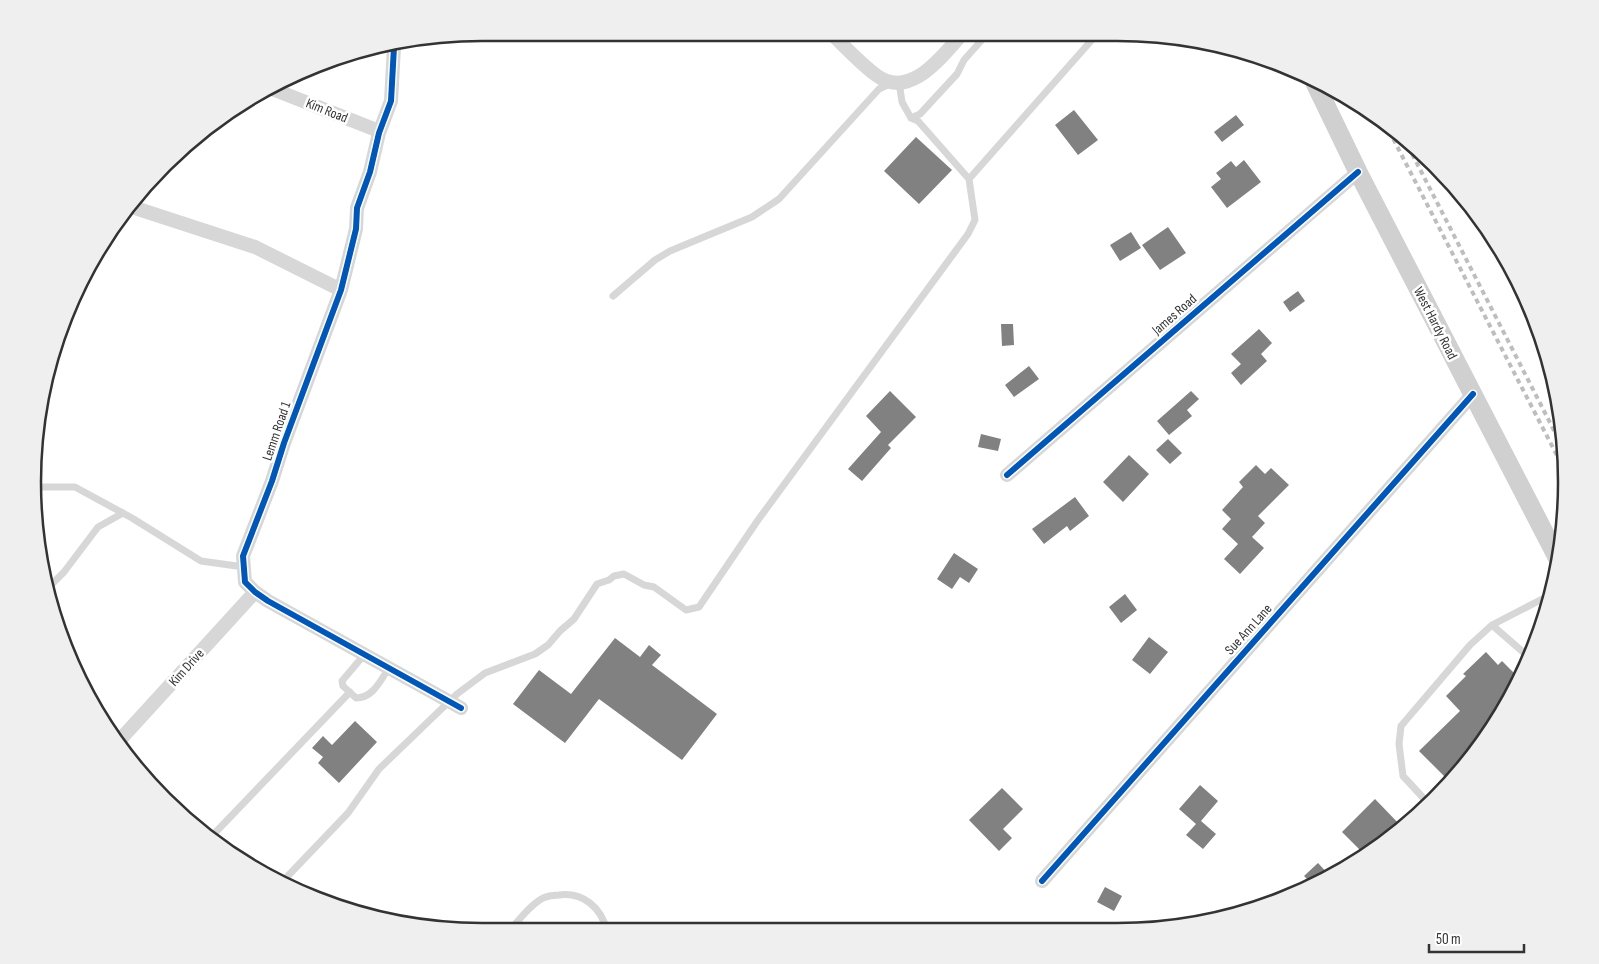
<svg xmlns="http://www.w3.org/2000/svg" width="1599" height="964" viewBox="0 0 1599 964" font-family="'Sofia Sans Condensed',sans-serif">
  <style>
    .building { fill: #818181 }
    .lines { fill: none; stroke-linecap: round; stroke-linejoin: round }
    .service { stroke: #d7d7d7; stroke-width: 7 }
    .minor { stroke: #d7d7d7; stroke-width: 14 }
    .secondary { stroke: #d0d0d0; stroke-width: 19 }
    .rail { stroke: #bebebe; stroke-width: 4; stroke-dasharray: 5 4; stroke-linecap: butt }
    .cycleway-casing { stroke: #fff; stroke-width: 9 }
    .cycleway { stroke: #0057b8; stroke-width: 6 }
    .labels { text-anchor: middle; stroke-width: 5; stroke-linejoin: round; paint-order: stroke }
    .street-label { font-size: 14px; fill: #333; stroke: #fff }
    .rim { fill: none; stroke: #333; stroke-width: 2.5 }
  </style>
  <rect width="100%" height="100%" fill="#fff"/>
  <path class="building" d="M1074,110L1098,140L1078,155L1055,125Z
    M1236,115L1244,125L1222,142L1214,132Z
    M916,137L952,170L919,204L884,171Z
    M1244,160L1261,182L1227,208L1211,187L1221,179L1216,173L1231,161L1236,167Z
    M1168,227L1186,253L1160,270L1142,245Z
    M1131,232L1141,248L1120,261L1110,245Z
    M1298,291L1305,301L1290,312L1283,302Z
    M1001,324H1013L1014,345L1002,346Z
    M1259,329L1272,343L1261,354L1267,361L1241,385L1231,373L1241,364L1231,354Z
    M1029,366L1039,379L1014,397L1005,385Z
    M890,391L916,417L888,445L891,448L862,481L848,469L881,432L866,416Z
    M1191,391L1199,399L1187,410L1192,416L1169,435L1157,421Z
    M981,434L1001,439L998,451L978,447Z
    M1168,439L1182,453L1170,464L1156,450Z
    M1129,455L1149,474L1123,502L1103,482Z
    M1256,465L1265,474L1271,468L1289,485L1258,516L1265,523L1252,537L1264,548L1240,574L1224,559L1238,544L1222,529L1231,519L1222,510L1243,487L1239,482Z
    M1075,497L1089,516L1070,531L1067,526L1044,544L1032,529Z
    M954,553L978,569L969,583L960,577L952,589L937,579Z
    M1125,594L1137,610L1121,623L1109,607Z
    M1149,637L1168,652L1150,674L1132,660Z
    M615,638L640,657L649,645L661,655L652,665L717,714L682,760L599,699L565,743L513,704L539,670L571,694Z
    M1486,652L1498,665L1502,661L1519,678L1491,732L1447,779L1419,751L1460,711L1446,696L1466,676L1463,674Z
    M355,721L377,742L339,783L318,763L323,757L312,748L323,736L332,745Z
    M1200,785L1218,801L1201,821L1216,834L1203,849L1186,835L1196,824L1179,809Z
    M1002,788L1023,809L1003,829L1012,838L999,851L969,820Z
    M1375,799L1403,828L1365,855L1342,832Z
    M1318,863L1330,876L1312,884L1304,876Z
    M1105,887L1122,896L1114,911L1097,902Z"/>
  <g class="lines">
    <path class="service" d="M899,82L902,102L911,118L920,114L957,74L964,60L988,33
      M969,179L1098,33
      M613,296L655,260L670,251L752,217L779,199L879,89L892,83
      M33,487H75L132,518L201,561L244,567
      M50,586L64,572L98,527L123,513
      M1492,625L1530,658
      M364,655L342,681L343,686L356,698C373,698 380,681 389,668
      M1428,803L1403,776L1399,744L1401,726L1470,645L1492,625L1550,595
      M212,836L350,692
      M283,881L348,813L379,769L457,694L485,673L535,654L548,645L560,631L574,619L597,584L609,580L614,576L624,574L644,585L654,587L686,610L699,607L758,520L968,234L975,220L969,179L918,121L911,118
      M509,931C520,919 530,905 543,898C548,896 554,895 559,895C583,892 601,907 607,931"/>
    <path class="minor" d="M831,33C845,47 860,63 876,75C910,101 942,56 963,33
      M394,47L391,101L379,133L370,172L357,208L356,229L341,290L284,443L272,481L243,556L245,582L255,592L268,601L461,708
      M275,90L379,131
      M132,207L255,247L341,290
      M1007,475L1358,172
      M118,742L255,592
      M1042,881L1473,394"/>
    <path class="secondary" d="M1315,83L1358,172L1559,561"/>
    <path class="rail" d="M1385,123L1565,471
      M1404,138L1563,448"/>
    <defs>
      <path id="cycleway" d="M394,47L391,101L379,133L370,172L357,208L356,229L341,290L284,443L272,481L243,556L245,582L255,592L268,601L461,708
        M1007,475L1358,172
        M1042,881L1473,394"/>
    </defs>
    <use href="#cycleway" class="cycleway-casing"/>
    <use href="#cycleway" class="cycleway"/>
  </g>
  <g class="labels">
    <g class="street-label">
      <text transform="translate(327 110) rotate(22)" y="5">Kim Road</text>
      <text transform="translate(1174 314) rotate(-41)" y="5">James Road</text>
      <text transform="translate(1436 323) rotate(63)" y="5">West Hardy Road</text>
      <text transform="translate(276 431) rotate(-71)" y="5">Lemm Road 1</text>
      <text transform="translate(1248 629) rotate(-48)" y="5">Sue Ann Lane</text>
      <text transform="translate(186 667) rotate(-48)" y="5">Kim Drive</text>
    </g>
  </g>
  <path d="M0 0H1599V964H0ZM482 41H1117A441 441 0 0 1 1558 482V482A441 441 0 0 1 1117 923H482A441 441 0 0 1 41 482V482A441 441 0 0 1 482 41Z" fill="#efefef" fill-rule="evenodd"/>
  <path class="rim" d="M482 41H1117A441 441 0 0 1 1558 482V482A441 441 0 0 1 1117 923H482A441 441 0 0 1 41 482V482A441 441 0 0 1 482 41Z"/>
  <path d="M1429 944v8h95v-8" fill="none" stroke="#333333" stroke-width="2.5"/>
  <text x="1436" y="944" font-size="15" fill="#333333" stroke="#ffffff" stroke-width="4" paint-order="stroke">50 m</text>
</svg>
